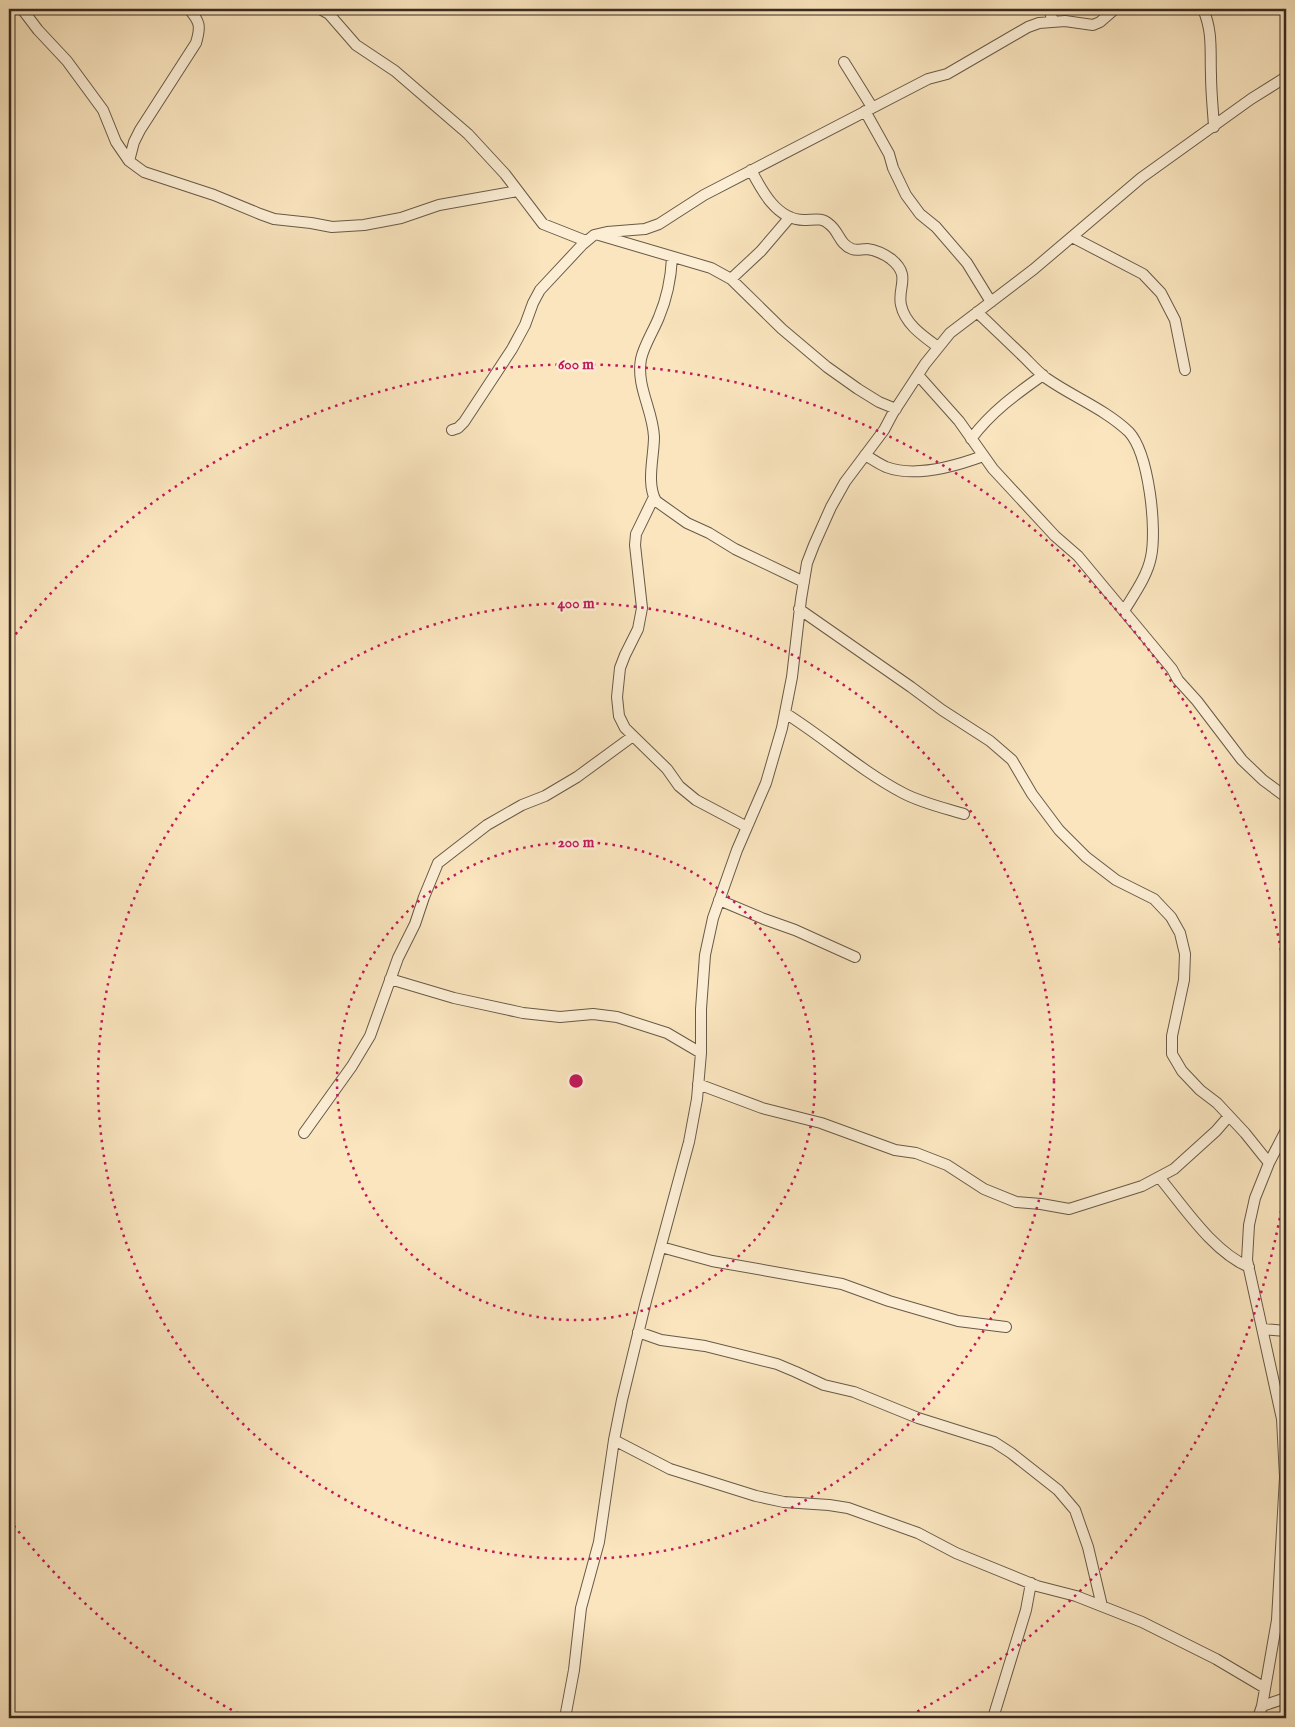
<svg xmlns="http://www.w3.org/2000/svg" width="1295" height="1727" viewBox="0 0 1295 1727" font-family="'IM FELL English',serif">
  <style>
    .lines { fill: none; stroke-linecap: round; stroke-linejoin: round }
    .street-casing { stroke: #685a48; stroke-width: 12 }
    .street { stroke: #fceed5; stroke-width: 10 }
    .ring { fill: none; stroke: #c2185b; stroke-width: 2.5; stroke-dasharray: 2.5 5 }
    .centre { fill: #c2185b; stroke: #fceed5; stroke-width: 2.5 }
    .ring-label { font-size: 15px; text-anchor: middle; font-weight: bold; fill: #c2185b; stroke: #fceed5; stroke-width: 5; stroke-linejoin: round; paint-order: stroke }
  </style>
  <rect width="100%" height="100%" fill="#fae5be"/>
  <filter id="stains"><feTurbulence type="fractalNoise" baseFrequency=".004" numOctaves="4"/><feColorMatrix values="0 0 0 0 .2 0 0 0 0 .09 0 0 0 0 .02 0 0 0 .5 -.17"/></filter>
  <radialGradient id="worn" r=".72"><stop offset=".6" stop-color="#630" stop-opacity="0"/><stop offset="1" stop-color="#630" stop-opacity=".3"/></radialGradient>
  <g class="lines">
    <defs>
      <path id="street" d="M22,9L38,30L67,61L103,110L116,142L129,161L144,172L214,195L260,214L274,219L311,223L332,227L364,225L401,218L439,205L518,191
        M320,9L329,14L356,45L395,71L468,134L505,174L543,224L586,241
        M1049,9L1053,22
        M1203,9C1213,32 1210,51 1211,75C1211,92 1213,110 1214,127
        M844,62L872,107
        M865,111L889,154L893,168L906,195L920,214L936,227L967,263L991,302
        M129,161L134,142L140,130L196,43C201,26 200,22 189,9
        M751,170C762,191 777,220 804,220C813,220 822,217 829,224C839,231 839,244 852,249C857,251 861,249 867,249C875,250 884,254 891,259C912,276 897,287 901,305C905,324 923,336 938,347
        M599,235L711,268L731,279L782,329L827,367L858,389L879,402L896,409
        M1072,237L1143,274L1161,293L1175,320L1185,370
        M672,258C671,277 667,298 659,317C654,330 644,345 641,359C636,387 653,410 654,437C654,457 646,483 656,501L687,523L709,533L735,549L804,582
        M731,279L761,251L790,217
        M977,312C993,327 1008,342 1024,357C1031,364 1038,372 1046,378C1073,397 1105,409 1129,432C1149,454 1157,529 1151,557C1147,577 1134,594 1124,611
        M918,375L959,421L993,469L1055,536L1078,556L1172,669L1178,680L1197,701L1242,760L1263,780L1286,797
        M452,430L458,428L464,422L512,349L525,325L533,303L540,290L582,245L594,235L607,232L645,229L659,224L704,195L928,79L947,74L1028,27L1039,23L1065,21L1093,25L1100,22L1115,9
        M971,439C991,412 1016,394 1043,375
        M865,455C872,459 879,464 886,467C915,478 956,466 983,456
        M654,497L636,534L635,545L642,608L638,629L625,655L620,668L617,697L619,716L625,728L667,769L679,786L696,800L747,827
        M799,609L911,687L942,710L990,741L1012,760L1032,794L1059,830L1086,857L1116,880L1154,899L1171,917L1180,933L1185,954L1184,980L1172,1036V1054L1182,1071L1200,1090L1217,1103L1245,1133L1269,1163
        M785,713C825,738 861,771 903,793C922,803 944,808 964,814
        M719,900L764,919L795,930L855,957
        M390,979L454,998L523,1013L560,1017L593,1014L617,1017L667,1033L701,1053
        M698,1084L762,1108L821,1123L895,1150L916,1153L947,1165L984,1189L1016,1202L1041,1204L1069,1209L1142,1186L1174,1169L1216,1131L1229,1116
        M304,1133L352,1066L370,1036L398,958L415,924L424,897L438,863L487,825L522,805L545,796L577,777L633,736
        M1159,1177C1184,1207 1213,1252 1249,1267
        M661,1247L712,1261L842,1284L889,1301L958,1321L1006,1327
        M1263,1329L1286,1331
        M638,1332L661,1340L705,1346L777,1364L796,1372L824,1385L854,1392L918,1418L994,1442L1011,1453L1058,1490L1075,1510L1088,1547L1102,1606
        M614,1440L670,1469L756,1496L784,1502L829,1505L848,1508L918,1533L956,1553L1037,1586L1076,1596L1142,1622L1216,1659L1265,1688
        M1262,1706L1286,1698
        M565,1718L574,1670L581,1608L599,1542L614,1440L622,1400L646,1301L689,1142L697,1099L701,1053V1009L705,955L713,918L737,850L766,783L782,728L792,677L801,599L807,563L814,545L831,507L845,482L884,430L893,413L925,364L950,333L1034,269L1141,178L1251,99L1286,77
        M993,1718L1026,1610L1031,1583
        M1258,1718L1262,1706L1277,1620L1285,1477L1282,1419L1247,1260L1249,1225L1255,1198L1269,1163L1286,1130"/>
    </defs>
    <use href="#street" class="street-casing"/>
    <use href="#street" class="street"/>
  </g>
  <g class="ring">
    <circle cx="576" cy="1081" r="239"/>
    <circle cx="576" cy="1081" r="478"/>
    <path d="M1286 1181A717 717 0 0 1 907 1717M245 1717A717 717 0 0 1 11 1522M11 640A717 717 0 0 1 1286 981"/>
  </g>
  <circle cx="576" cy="1081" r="8" class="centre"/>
  <g class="ring-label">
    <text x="576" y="369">600 m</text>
    <text x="576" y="608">400 m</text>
    <text x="576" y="847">200 m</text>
  </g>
  <rect width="1295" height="1727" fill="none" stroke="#fae5be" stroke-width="30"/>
  <rect x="10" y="10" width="1275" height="1707" fill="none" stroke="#382b20" stroke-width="2.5"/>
  <rect x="15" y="15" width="1265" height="1697" fill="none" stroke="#382b20"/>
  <rect width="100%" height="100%" filter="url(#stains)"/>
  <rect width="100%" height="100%" fill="url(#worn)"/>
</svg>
